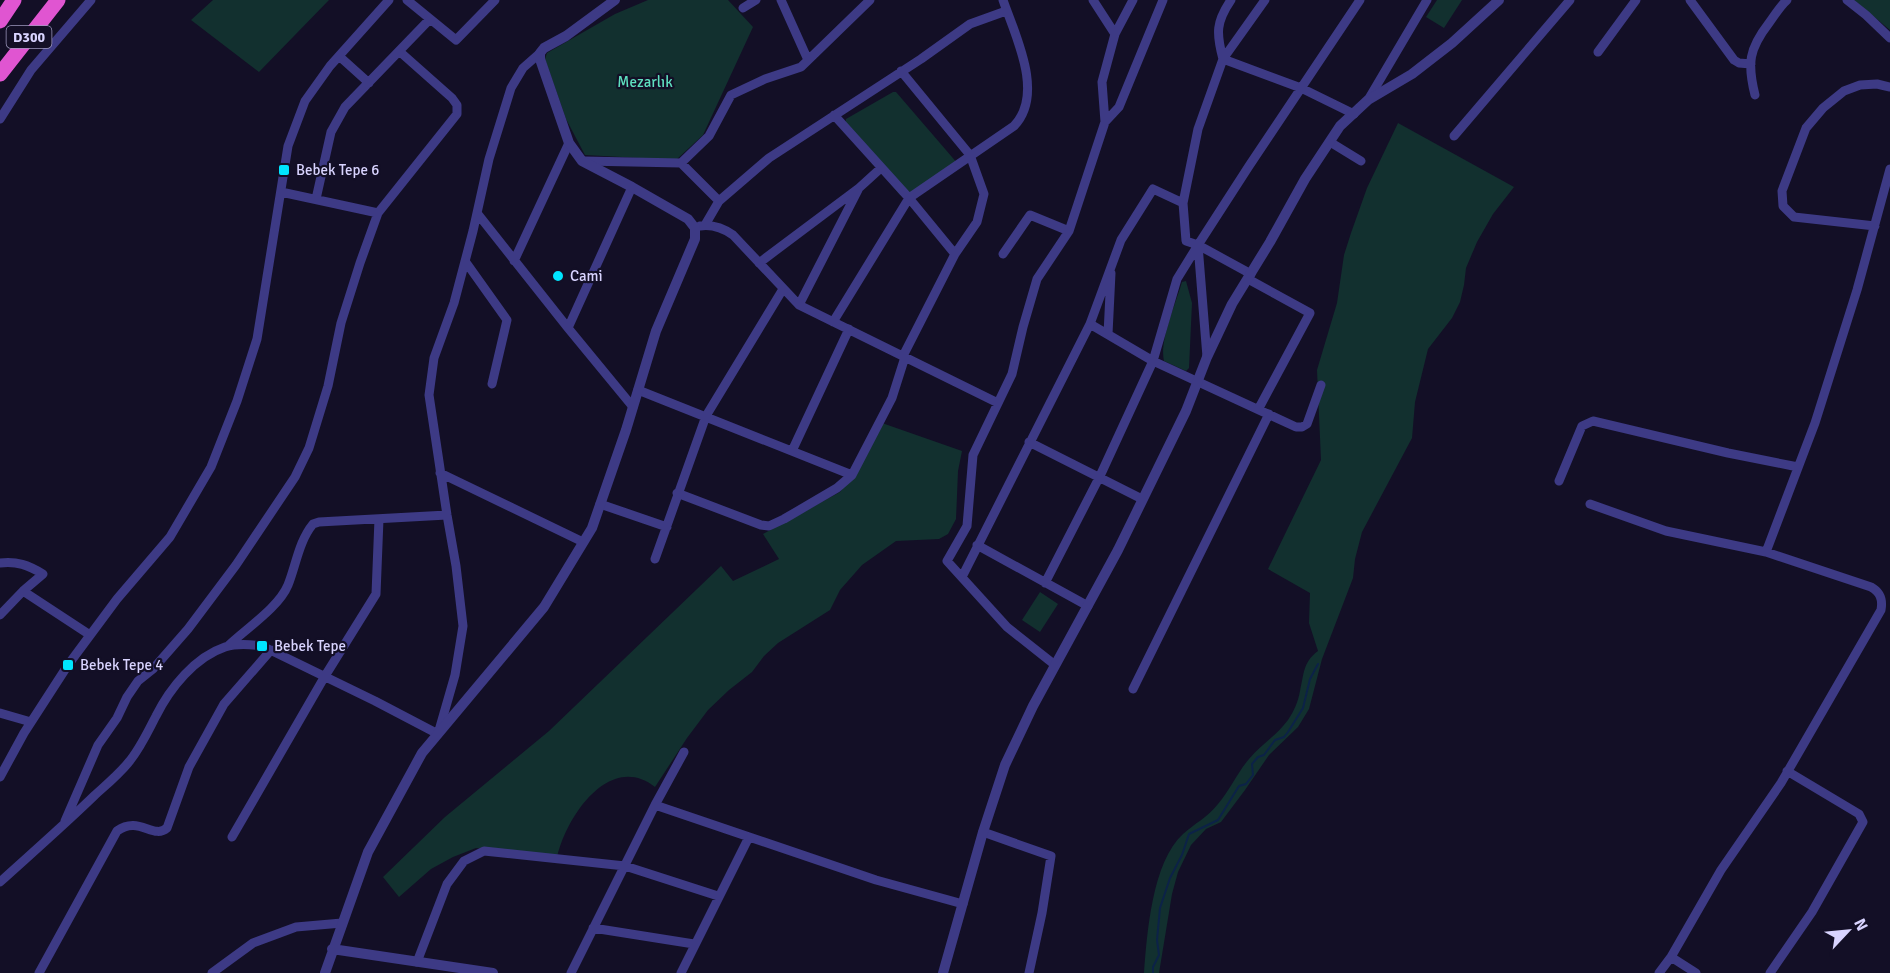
<svg xmlns="http://www.w3.org/2000/svg" width="1890" height="973" viewBox="0 0 1890 973" font-family="Signika,sans-serif">
  <style>
    .green { fill: #12302f }
    .lines { fill: none; stroke-linecap: round; stroke-linejoin: round }
    .stream { stroke: #0c2248; stroke-width: 2 }
    .minor { stroke: #3d3a85; stroke-width: 9 }
    .tertiary { stroke: #3d3a85; stroke-width: 10 }
    .trunk { stroke: #e055d1; stroke-width: 15 }
    .poi-dot { fill: #00e5ff; stroke: #130f26; stroke-width: 2 }
    .labels { text-anchor: middle; stroke-width: 4.5; stroke-linejoin: round; paint-order: stroke }
    .shield { fill: #130f26; stroke: #9e99be; stroke-width: 1.5 }
    .shield-label { font-size: 14px; font-weight: bold; fill: #d9d4ff }
    .park-label { font-size: 15px; fill: #5fe0c0; stroke: #130f26 }
    .poi-label { font-size: 15px; fill: #d9d4ff; stroke: #130f26; text-anchor: start }
  </style>
  <rect width="100%" height="100%" fill="#130f26"/>
  <path class="green" d="M213,0H329L259,72L191,20Z
    M648,0H728L753,27L703,135L676,160L585,155L566,119L545,59L547,53L615,14Z
    M1437,0H1462L1444,28L1426,17Z
    M1854,0H1890V30Z
    M893,92H896L958,164L908,196L900,195L845,129L846,119Z
    M1398,123L1514,187L1493,214L1477,242L1466,268L1464,285L1460,302L1452,318L1428,349L1415,402L1412,438L1362,532L1355,559L1353,578L1322,659L1309,709L1298,727L1269,755L1245,790L1221,822L1206,829L1191,845L1178,872L1172,894L1159,973H1144C1147,934 1152,862 1183,834C1195,823 1207,818 1218,804C1230,790 1237,773 1249,759C1261,745 1277,735 1288,720C1294,711 1298,702 1300,691C1304,674 1303,662 1318,651L1309,623L1310,593L1268,569L1321,460L1317,370L1337,303L1344,255L1351,233L1367,188Z
    M1186,281L1192,303L1189,368L1186,371L1164,361C1159,341 1176,303 1182,282Z
    M882,423L962,451L958,471L956,519L948,534L939,539L896,541L862,565L840,590L830,610L778,643L764,656L752,672L729,690L708,710L687,738L655,787C609,751 565,819 557,858L476,848L453,857L431,869L399,897L383,877L445,817L549,731L721,566L733,581L779,559L763,534L840,492L850,479Z
    M1040,592L1058,604L1040,632L1022,620Z"/>
  <g class="lines">
    <path class="stream" d="M1153,973V967L1159,955L1157,940L1160,908L1170,878L1182,855L1189,834L1218,820L1239,786L1246,784L1253,775L1252,764L1258,757L1264,755L1275,740L1284,737L1288,732L1303,708L1310,679L1318,664"/>
    <path class="minor" d="M407,0L456,40L495,0
      M781,0L808,60
      M1093,0L1115,34
      M1690,0L1734,60L1739,63L1751,64
      M1847,0L1866,15L1890,38
      M743,8L756,0
      M1598,52L1636,0
      M339,56L369,83
      M1223,59L1265,0
      M1223,59C1216,33 1216,22 1231,0
      M901,71L970,155L984,194L977,222L955,254L903,356
      M1755,95C1747,63 1749,49 1769,23C1775,15 1780,6 1787,0
      M1368,100L1427,0
      M834,115L909,198L955,254
      M0,119L31,70L91,0
      M1105,122L1119,107L1163,0
      M1454,136L1570,0
      M1330,142L1361,161
      M584,161L681,163L709,136L731,95L765,79L801,67L870,0
      M681,163L719,201
      M281,192L378,213
      M316,199L331,132L345,107L430,19
      M477,213L568,328L633,407
      M705,225L719,201L769,158L921,59L970,24L1006,11
      M700,226C713,224 723,228 733,235L799,305L998,403
      M1875,226L1794,217L1783,206L1782,191L1806,128L1823,108L1844,91L1860,85L1877,84L1890,87
      M1003,254L1030,215L1069,231
      M465,261L507,320L492,384
      M514,261L569,143
      M759,263L859,188L881,168
      M1251,274L1198,245L1186,241L1183,203L1198,129L1223,59L1301,88L1354,114
      M1248,279L1310,313L1259,408
      M799,305L858,190
      M833,322L909,198L1014,126C1045,94 1015,35 1003,0
      M1090,324L1153,361L1296,427H1302L1307,424L1321,385
      M568,328L632,187
      M1108,334L1111,273
      M1207,357L1198,245L1249,166L1360,0
      M638,390L852,475
      M1029,442L1142,499
      M792,451L849,329
      M440,473L583,542
      M1559,481L1582,426L1593,421L1728,453L1798,467
      M677,493L761,525L769,526L784,519L837,488L852,475L892,398L905,357
      M600,504L667,527
      M1590,504L1666,531L1766,552L1871,587C1880,592 1883,599 1881,610L1781,783L1721,870L1671,957L1659,973
      M977,545L1088,606
      M1766,552L1815,423L1857,290L1890,169
      M655,559L706,416L783,289
      M0,563C17,561 28,565 43,574L23,591L0,615
      M962,577L1090,324L1121,240L1153,189L1183,203
      M1045,583L1100,476L1153,361L1177,279L1198,245
      M23,591L90,635
      M229,645C247,628 279,607 288,585C296,565 299,541 313,524L319,522L447,515
      M1055,665L1007,627L947,561L967,526L973,455L1012,374L1023,327L1037,279L1069,231L1105,122L1102,82L1115,34L1133,0
      M1133,689L1269,414
      M0,713L31,722
      M0,777L24,733L68,665L117,599L170,537L211,467L237,401L257,339L288,146L305,101L330,66L389,0
      M655,805L876,880L963,904
      M65,821L98,745L117,718L127,697L138,681L153,669L188,629L236,565L295,477L309,448L328,386L341,323L360,263L378,213L457,114V105L452,98L399,51
      M983,832L1051,856L1042,913L1029,973
      M232,837L325,676L376,594L379,519
      M0,882C32,853 64,825 95,795C106,785 118,775 128,763C140,749 147,733 156,716C170,688 195,657 225,647C237,643 249,644 262,646L375,701L438,734L455,675L463,626L456,566L447,515L429,395L434,358L454,303L473,231L489,159L511,88L523,68L540,53
      M593,928L694,944
      M1671,957L1696,973
      M417,962L447,884L464,861L484,851L625,866L718,896
      M39,973L117,831C139,815 153,840 167,828L189,767L224,704L271,650
      M212,973L253,943L296,927L342,923
      M571,973L655,805L684,752
      M681,973L749,837
      M1770,973L1812,912L1863,822L1859,814L1787,771"/>
    <path class="tertiary" d="M332,949L493,973
      M325,973L368,852L422,753L544,607L592,528L626,430L656,331L695,239V228L688,219L632,187L582,161L569,143L540,59V53L544,48L566,36L615,0
      M943,973L983,832L1005,765L1033,706L1118,550L1186,411L1207,357L1232,304L1270,242L1305,179L1340,126L1368,100L1412,74L1452,43L1499,0"/>
    <path class="trunk" d="M0,21L14,0
      M0,74L58,0"/>
  </g>
  <g class="poi-dot">
    <rect x="278" y="164" width="12" height="12" rx="3"/>
    <circle cx="558" cy="276" r="6"/>
    <rect x="256" y="640" width="12" height="12" rx="3"/>
    <rect x="62" y="659" width="12" height="12" rx="3"/>
  </g>
  <g class="labels">
    <rect class="shield" x="6.5" y="26" width="45" height="22" rx="4.5"/>
    <g class="shield-label">
      <text x="29" y="42">D300</text>
    </g>
    <g class="park-label">
      <text x="645" y="87">Mezarlık</text>
    </g>
    <g class="poi-label">
      <text x="296" y="175">Bebek Tepe 6</text>
      <text x="570" y="281">Cami</text>
      <text x="274" y="651">Bebek Tepe</text>
      <text x="80" y="670">Bebek Tepe 4</text>
    </g>
  </g>
  <g transform="translate(1848 931) rotate(64)" stroke="#130f26" stroke-width="4.5" paint-order="stroke">
  <path d="M0-4.5L10 22L0 15L-10 22Z" fill="#d9d4ff"/>
  <text y="-9" font-size="16" font-weight="bold" text-anchor="middle" fill="#d9d4ff">N</text>
  </g>
</svg>
